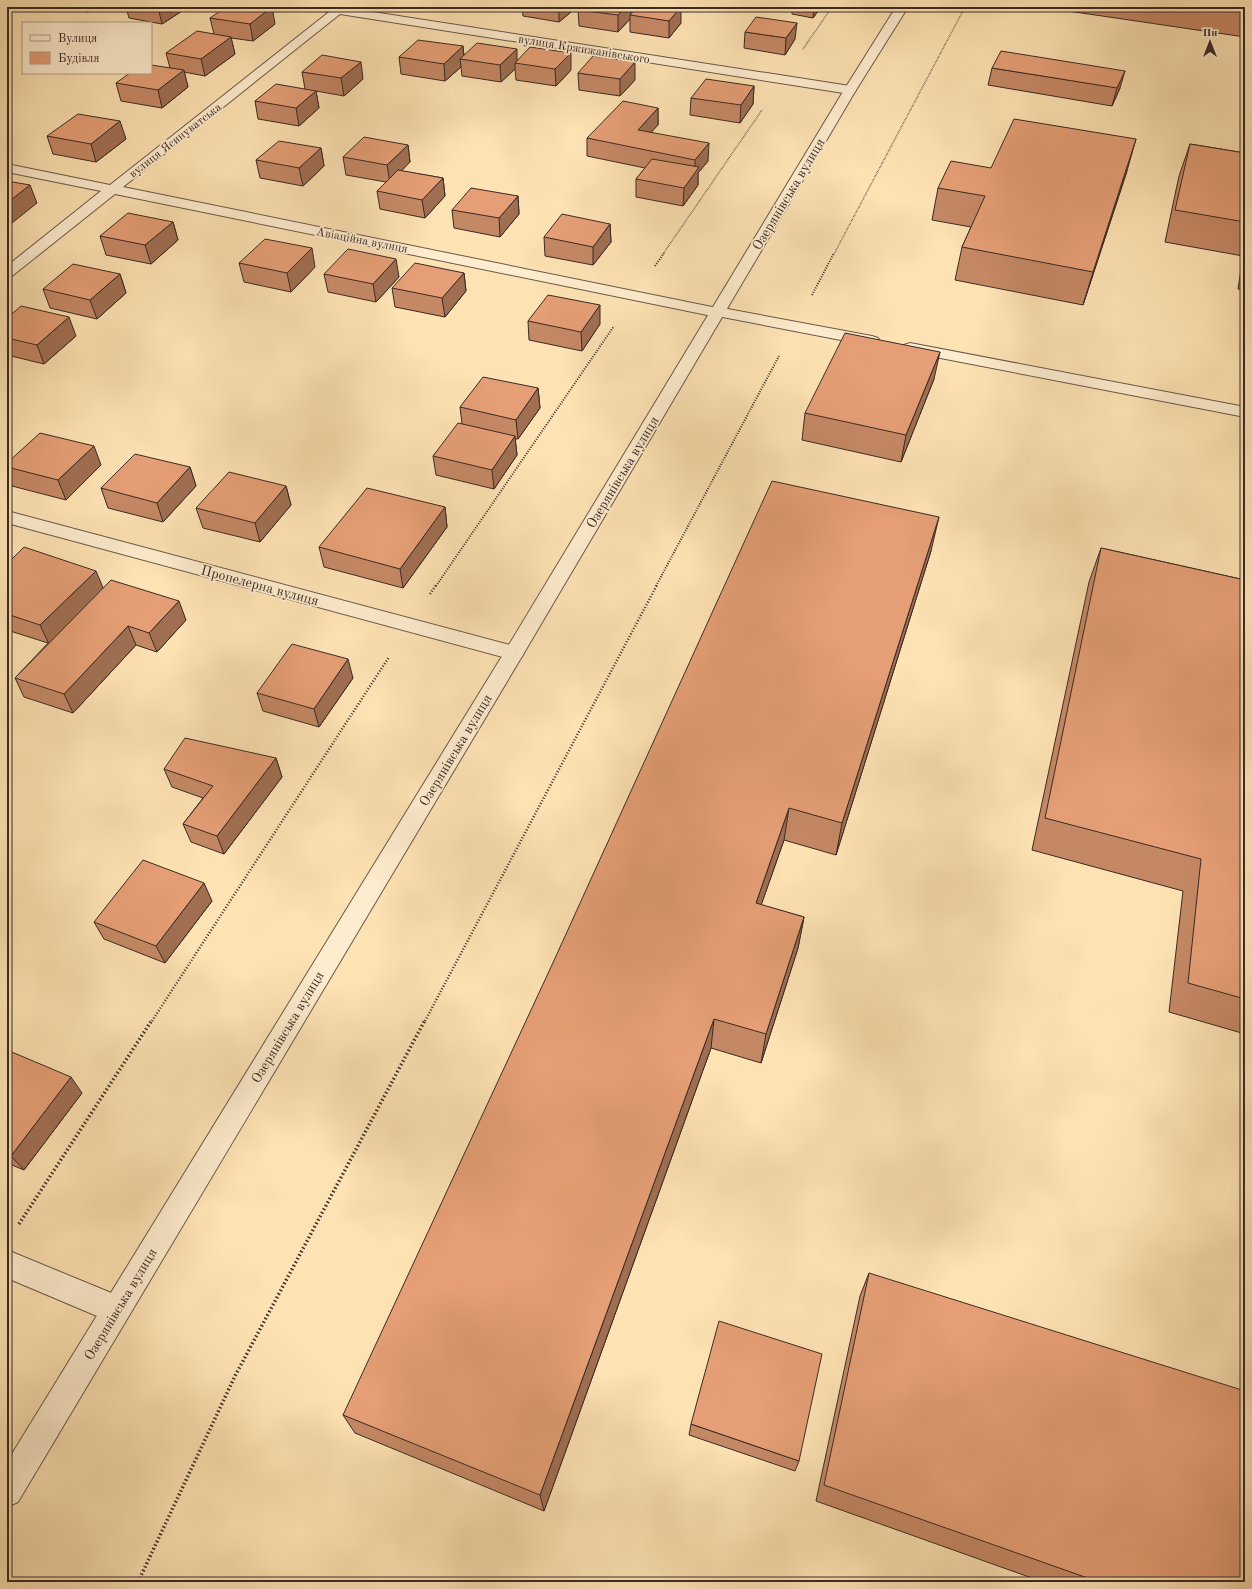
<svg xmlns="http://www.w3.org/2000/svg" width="1252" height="1589" viewBox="0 0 1252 1589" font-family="'Old Standard TT',serif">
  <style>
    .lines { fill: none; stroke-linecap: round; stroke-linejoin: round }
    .service-casing { stroke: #6b5848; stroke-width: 2 }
    .minor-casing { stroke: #6b5848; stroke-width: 2 }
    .tertiary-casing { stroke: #6b5848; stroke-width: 2 }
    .path-far3 { stroke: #3a2a25; stroke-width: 1.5; stroke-dasharray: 0.5 1; stroke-linecap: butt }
    .path-far2 { stroke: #3a2a25; stroke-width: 2; stroke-dasharray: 1 1.5; stroke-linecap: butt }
    .path-far1 { stroke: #3a2a25; stroke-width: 2.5; stroke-dasharray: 1 2; stroke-linecap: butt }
    .path { stroke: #3a2a25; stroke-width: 3.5; stroke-dasharray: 1.5 2.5; stroke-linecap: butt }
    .service { fill: #feecce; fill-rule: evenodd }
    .minor { fill: #feecce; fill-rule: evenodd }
    .tertiary { fill: #feecce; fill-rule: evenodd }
    .wall { fill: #c58865; stroke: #3a2a25 }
    .shaded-wall { fill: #a06f52; stroke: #3a2a25 }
    .building { fill: #e59e75; stroke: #3a2a25 }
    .labels { text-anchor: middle; stroke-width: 3.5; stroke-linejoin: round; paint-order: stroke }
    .far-street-label { font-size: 12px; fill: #3a2a25; stroke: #feecce }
    .street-label { font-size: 14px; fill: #3a2a25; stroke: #feecce }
  </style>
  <rect width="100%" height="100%" fill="#fde2b3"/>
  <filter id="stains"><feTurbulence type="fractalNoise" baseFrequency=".005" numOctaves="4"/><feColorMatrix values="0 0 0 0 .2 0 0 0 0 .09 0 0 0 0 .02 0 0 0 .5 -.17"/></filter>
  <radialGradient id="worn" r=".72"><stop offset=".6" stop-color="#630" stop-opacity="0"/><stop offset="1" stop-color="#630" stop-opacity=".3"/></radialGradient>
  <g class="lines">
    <defs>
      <path id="service" d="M717,307L872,336L878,338L880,341L878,344L872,346L712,315L709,312L712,309Z
        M910,343L1245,407V417L904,351L902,348L904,345Z"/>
      <path id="minor" d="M312,7H348L347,8L850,86L854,87L856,90L854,93L850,94L340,14L123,187L722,309L725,312L722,315L717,317L115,194L12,276L7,277V266L101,191L7,172V164L110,185L329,12L314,9Z
        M7,511L514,646L521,648L524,653L521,658L514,660L7,523Z
        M7,1250L126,1299L131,1309L126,1319L116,1324L7,1278Z"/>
      <path id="tertiary" d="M896,7H908L856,90L521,658L18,1502L7,1507V1462L507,648L844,90Z"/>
    </defs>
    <use href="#service" class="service-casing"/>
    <use href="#minor" class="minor-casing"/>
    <use href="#tertiary" class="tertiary-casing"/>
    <path class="path-far3" d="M803,49L832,7
      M663,254L762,110
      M834,254L965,7"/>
    <path class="path-far2" d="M655,266L664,253
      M812,295L834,253
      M436,586L614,326
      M656,586L779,356"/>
    <path class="path-far1" d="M430,594L436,585
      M152,1021L389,657
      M425,1021L657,585"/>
    <path class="path" d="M19,1224L152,1020
      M138,1582L235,1376L425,1020"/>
    <use href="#service" class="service"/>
    <use href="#minor" class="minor"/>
    <use href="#tertiary" class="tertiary"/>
  </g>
  <path class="wall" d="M57,7H96L88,12Z
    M126,7H181L182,11L162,24L129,18Z
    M522,7H577L559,22L523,16Z
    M581,7H631V14L681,23L669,38L630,32V19L618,32L579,26L578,10Z
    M792,7H821L813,18L792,14Z
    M1069,7H1245V37L1068,11Z
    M210,18L275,24L253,41L231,38L235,54L205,76L184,72L188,87L162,108L121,101L116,83L170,68L166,53L214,34Z
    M745,32L795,39L785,55L744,48Z
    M463,46L464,55L517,60L571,70L556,86L516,80L515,69L501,82L462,76L461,67L445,81L401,74L399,57Z
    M992,68L1120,88L1112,106L988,85Z
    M302,72L363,79L344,96L316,91L319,108L299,126L258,119L255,101L305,89Z
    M578,73L635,80L620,96L579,90Z
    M754,86L753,104L740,123L690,115L691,98Z
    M658,108V125L651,132L708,161L698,173V185L683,206L636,197V179L645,168L587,156V138Z
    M47,136L126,139L96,162L53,154Z
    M1190,144L1245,153V290L1238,289L1243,256L1165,242L1179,176Z
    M408,145L410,162L401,171L443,178L445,196L425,218L380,209L377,191L386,182L346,175L343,157Z
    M321,148L324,166L303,186L260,178L256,160Z
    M991,168L1127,171L1083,305L955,280L962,247L971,227L932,220L938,188Z
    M518,196L519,214L500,237L454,228L452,210Z
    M173,222L178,240L151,264L106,255L100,236Z
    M610,224L611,242L593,265L545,256L544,237Z
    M239,263L315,267L291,292L244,282Z
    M464,273L466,291L445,317L395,307L392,288Z
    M120,274L126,293L97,319L50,308L43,289Z
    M324,274L399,277L376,302L328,292Z
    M7,318L76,336L44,364L7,355Z
    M528,321L600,324L582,351L529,340Z
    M934,379L901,462L802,440L805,413Z
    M538,388L540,408L518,439H515L517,455L494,489L436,475L433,456L462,424L460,407Z
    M7,463L101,465L66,500L12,486L7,474Z
    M190,467L196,486L163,522L108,508L101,488Z
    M286,486L291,505L260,542L203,528L196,508Z
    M445,507L447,527L403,588L324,567L319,547Z
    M1101,548L1245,580V1034L1169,1012L1183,891L1032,850L1089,582Z
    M931,551L836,855L784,840L761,905L804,917L798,948L761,1063L711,1048L544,1511L355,1433L343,1415Z
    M7,564L103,588L186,620L157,652L136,645L73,713L24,697L15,678L48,643L7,630Z
    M353,678L319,727L263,711L257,693Z
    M276,758L282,777L224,854L191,842L183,824L203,798L172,787L164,769Z
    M212,901L165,963L104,939L94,922Z
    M7,1050L82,1093L24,1170L7,1163Z
    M869,1273L1245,1582H1043L816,1501L860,1296Z
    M691,1424L799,1461L795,1471L689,1435Z"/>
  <path class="shaded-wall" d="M86,7H96L88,12Z
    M158,7H181L182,11L162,24Z
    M272,7L275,24L253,41L250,24Z
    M559,7H577L559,22Z
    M625,7H631V15H630V19L618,32V15Z
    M681,7V23L669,38V21Z
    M814,7H821L813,18Z
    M797,23L795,39L785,55L786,38Z
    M231,37L235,54L205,76L201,59Z
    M463,46L464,59H460L461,67L445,81L444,64Z
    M517,49V63H515V69L501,82L500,65Z
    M571,53V70L556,86L555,69Z
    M361,62L363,79L344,96L341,78Z
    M635,62V80L620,96V79Z
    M184,70L188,87L162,108L158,90Z
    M1125,71L1120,88L1112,106L1117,88Z
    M754,86L753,104L740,123L741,105Z
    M316,91L319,108L299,126L296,108Z
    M658,108V125L638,147V130Z
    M120,121L126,139L96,162L91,144Z
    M1136,139L1127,171L1083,305L1093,272Z
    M709,143L708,161L698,173V185L683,206L684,188L695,172V160Z
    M408,145L410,162L390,183L387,165Z
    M321,148L324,166L303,186L299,168Z
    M443,178L445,196L425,218L422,200Z
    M30,185L37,203L7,227V203Z
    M518,196L519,214L500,237L499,218Z
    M173,222L178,240L151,264L145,245Z
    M610,224L611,242L593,265V247Z
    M312,248L315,267L291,292L287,273Z
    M396,259L399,277L376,302L373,284Z
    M464,273L466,291L445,317L442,298Z
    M120,274L126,293L97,319L90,300Z
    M600,305V324L582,351L581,332Z
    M69,317L76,336L44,364L37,345Z
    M940,352L934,379L901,462L906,435Z
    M538,388L540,408L518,439L516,420Z
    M515,436L517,455L494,489L492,470Z
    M94,446L101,465L66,500L58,480Z
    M190,467L196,486L163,522L157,503Z
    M286,486L291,505L260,542L255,523Z
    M445,507L447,527L403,588L400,569Z
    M939,517L931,551L836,855L842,823Z
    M96,571L104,590L49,644L40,625Z
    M179,601L186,620L157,652L149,633Z
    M128,626L136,645L73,713L64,694Z
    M348,659L353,678L319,727L314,709Z
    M276,758L282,777L224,854L217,836Z
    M789,808L784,840L751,934L756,903Z
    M204,883L212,901L165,963L156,946Z
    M804,917L798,948L761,1063L766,1034Z
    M714,1019L711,1048L544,1511L540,1495Z
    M71,1077L82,1093L24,1170L11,1156Z"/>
  <path class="building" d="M226,7H272L250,24L210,18Z
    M581,7H625L618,15L578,10Z
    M637,7H681L669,21L630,15Z
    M756,17L797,23L786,38L745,32Z
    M197,31L231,37L201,59L166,53Z
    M418,40L463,46L444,64L399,57Z
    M477,43L517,49L500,65L460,59Z
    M530,47L571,53L555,69L515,63Z
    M1001,51L1125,71L1117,88L992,68Z
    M322,55L361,62L341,78L302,72Z
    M593,56L635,62L620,79L578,73Z
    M151,65L184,70L158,90L116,83L130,73H151Z
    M706,79L754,86L741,105L691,98Z
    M276,84L316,91L296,108L255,101Z
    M623,101L658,108L638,130L709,143L695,160L587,138Z
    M78,114L120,121L91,144L47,136Z
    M1014,119L1136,139L1093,272L962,247L985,196L938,188L951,161L991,168Z
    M364,137L408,145L387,165L343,157Z
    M279,141L321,148L299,168L256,160Z
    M1190,144L1245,153V222L1175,210Z
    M652,159L699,167L684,188L636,179Z
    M398,170L443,178L422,200L377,191Z
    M7,181L30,185L7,203Z
    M471,188L518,196L499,218L452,210Z
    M128,213L173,222L145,245L100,236Z
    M562,214L610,224L593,247L544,237Z
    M265,239L312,248L287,273L239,263Z
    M348,249L396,259L373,284L324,274Z
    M415,263L464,273L442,298L392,288Z
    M73,264L120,274L90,300L43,289Z
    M548,295L600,305L581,332L528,321Z
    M21,306L69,317L37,345L7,338V318Z
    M845,333L940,352L906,435L805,413Z
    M483,377L538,388L516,420L460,407Z
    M458,423L515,436L492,470L433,456Z
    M40,433L94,446L58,480L7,467V463Z
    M135,454L190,467L157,503L101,488Z
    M229,472L286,486L255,523L196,508Z
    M772,481L939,517L842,823L789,808L756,903L804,917L766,1034L714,1019L540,1495L343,1415L551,967Z
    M367,488L445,507L400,569L319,547Z
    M24,547L96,571L40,625L7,614V564Z
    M1101,548L1245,580V999L1188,983L1201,859L1045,818Z
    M111,580L179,601L149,633L128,626L64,694L15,678Z
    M292,644L348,659L314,709L257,693Z
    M185,738L276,758L217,836L183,824L213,786L164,769Z
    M143,860L204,883L156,946L94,922Z
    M7,1050L71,1077L11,1156L7,1154Z
    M869,1273L1245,1391V1582H1099L824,1485Z
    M719,1321L822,1354L799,1461L691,1424Z"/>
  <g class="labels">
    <g class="far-street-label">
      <text transform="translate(584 49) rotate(9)" y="4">вулиця Кржижанівського</text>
      <text transform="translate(175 140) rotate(-38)" y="4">вулиця Ясинуватська</text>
      <text transform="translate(362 240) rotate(11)" y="4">Авіаційна вулиця</text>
    </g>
    <g class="street-label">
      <text transform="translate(788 194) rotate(-59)" y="5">Озерянівська вулиця</text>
      <text transform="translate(622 472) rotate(-59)" y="5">Озерянівська вулиця</text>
      <text transform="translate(260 585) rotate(15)" y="5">Пропелерна вулиця</text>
      <text transform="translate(455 750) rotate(-59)" y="5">Озерянівська вулиця</text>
      <text transform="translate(287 1027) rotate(-59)" y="5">Озерянівська вулиця</text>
      <text transform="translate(120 1304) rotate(-59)" y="5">Озерянівська вулиця</text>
    </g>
  </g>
  <rect width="1252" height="1589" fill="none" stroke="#fde2b3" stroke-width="24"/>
  <rect x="8" y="8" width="1236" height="1573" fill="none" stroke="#3a2a25" stroke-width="2"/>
  <rect x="12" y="12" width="1228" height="1565" fill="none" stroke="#3a2a25"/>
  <rect x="22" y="22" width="130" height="52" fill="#feecce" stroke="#b09e8a"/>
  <rect x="30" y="35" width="20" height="6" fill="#feecce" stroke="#b09e8a"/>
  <text x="58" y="42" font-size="12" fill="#3a2a25">Вулиця</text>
  <rect x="30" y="52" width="20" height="12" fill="#e59e75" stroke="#b09e8a"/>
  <text x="58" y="62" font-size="12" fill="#3a2a25">Будівля</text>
  <g transform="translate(1210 42)" stroke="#feecce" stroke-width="3" paint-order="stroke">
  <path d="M0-3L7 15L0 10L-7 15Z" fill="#3a2a25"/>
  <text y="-6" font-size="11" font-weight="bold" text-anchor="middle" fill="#3a2a25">Пн</text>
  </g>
  <rect width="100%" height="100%" filter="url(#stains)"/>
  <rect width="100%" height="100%" fill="url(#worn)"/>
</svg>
